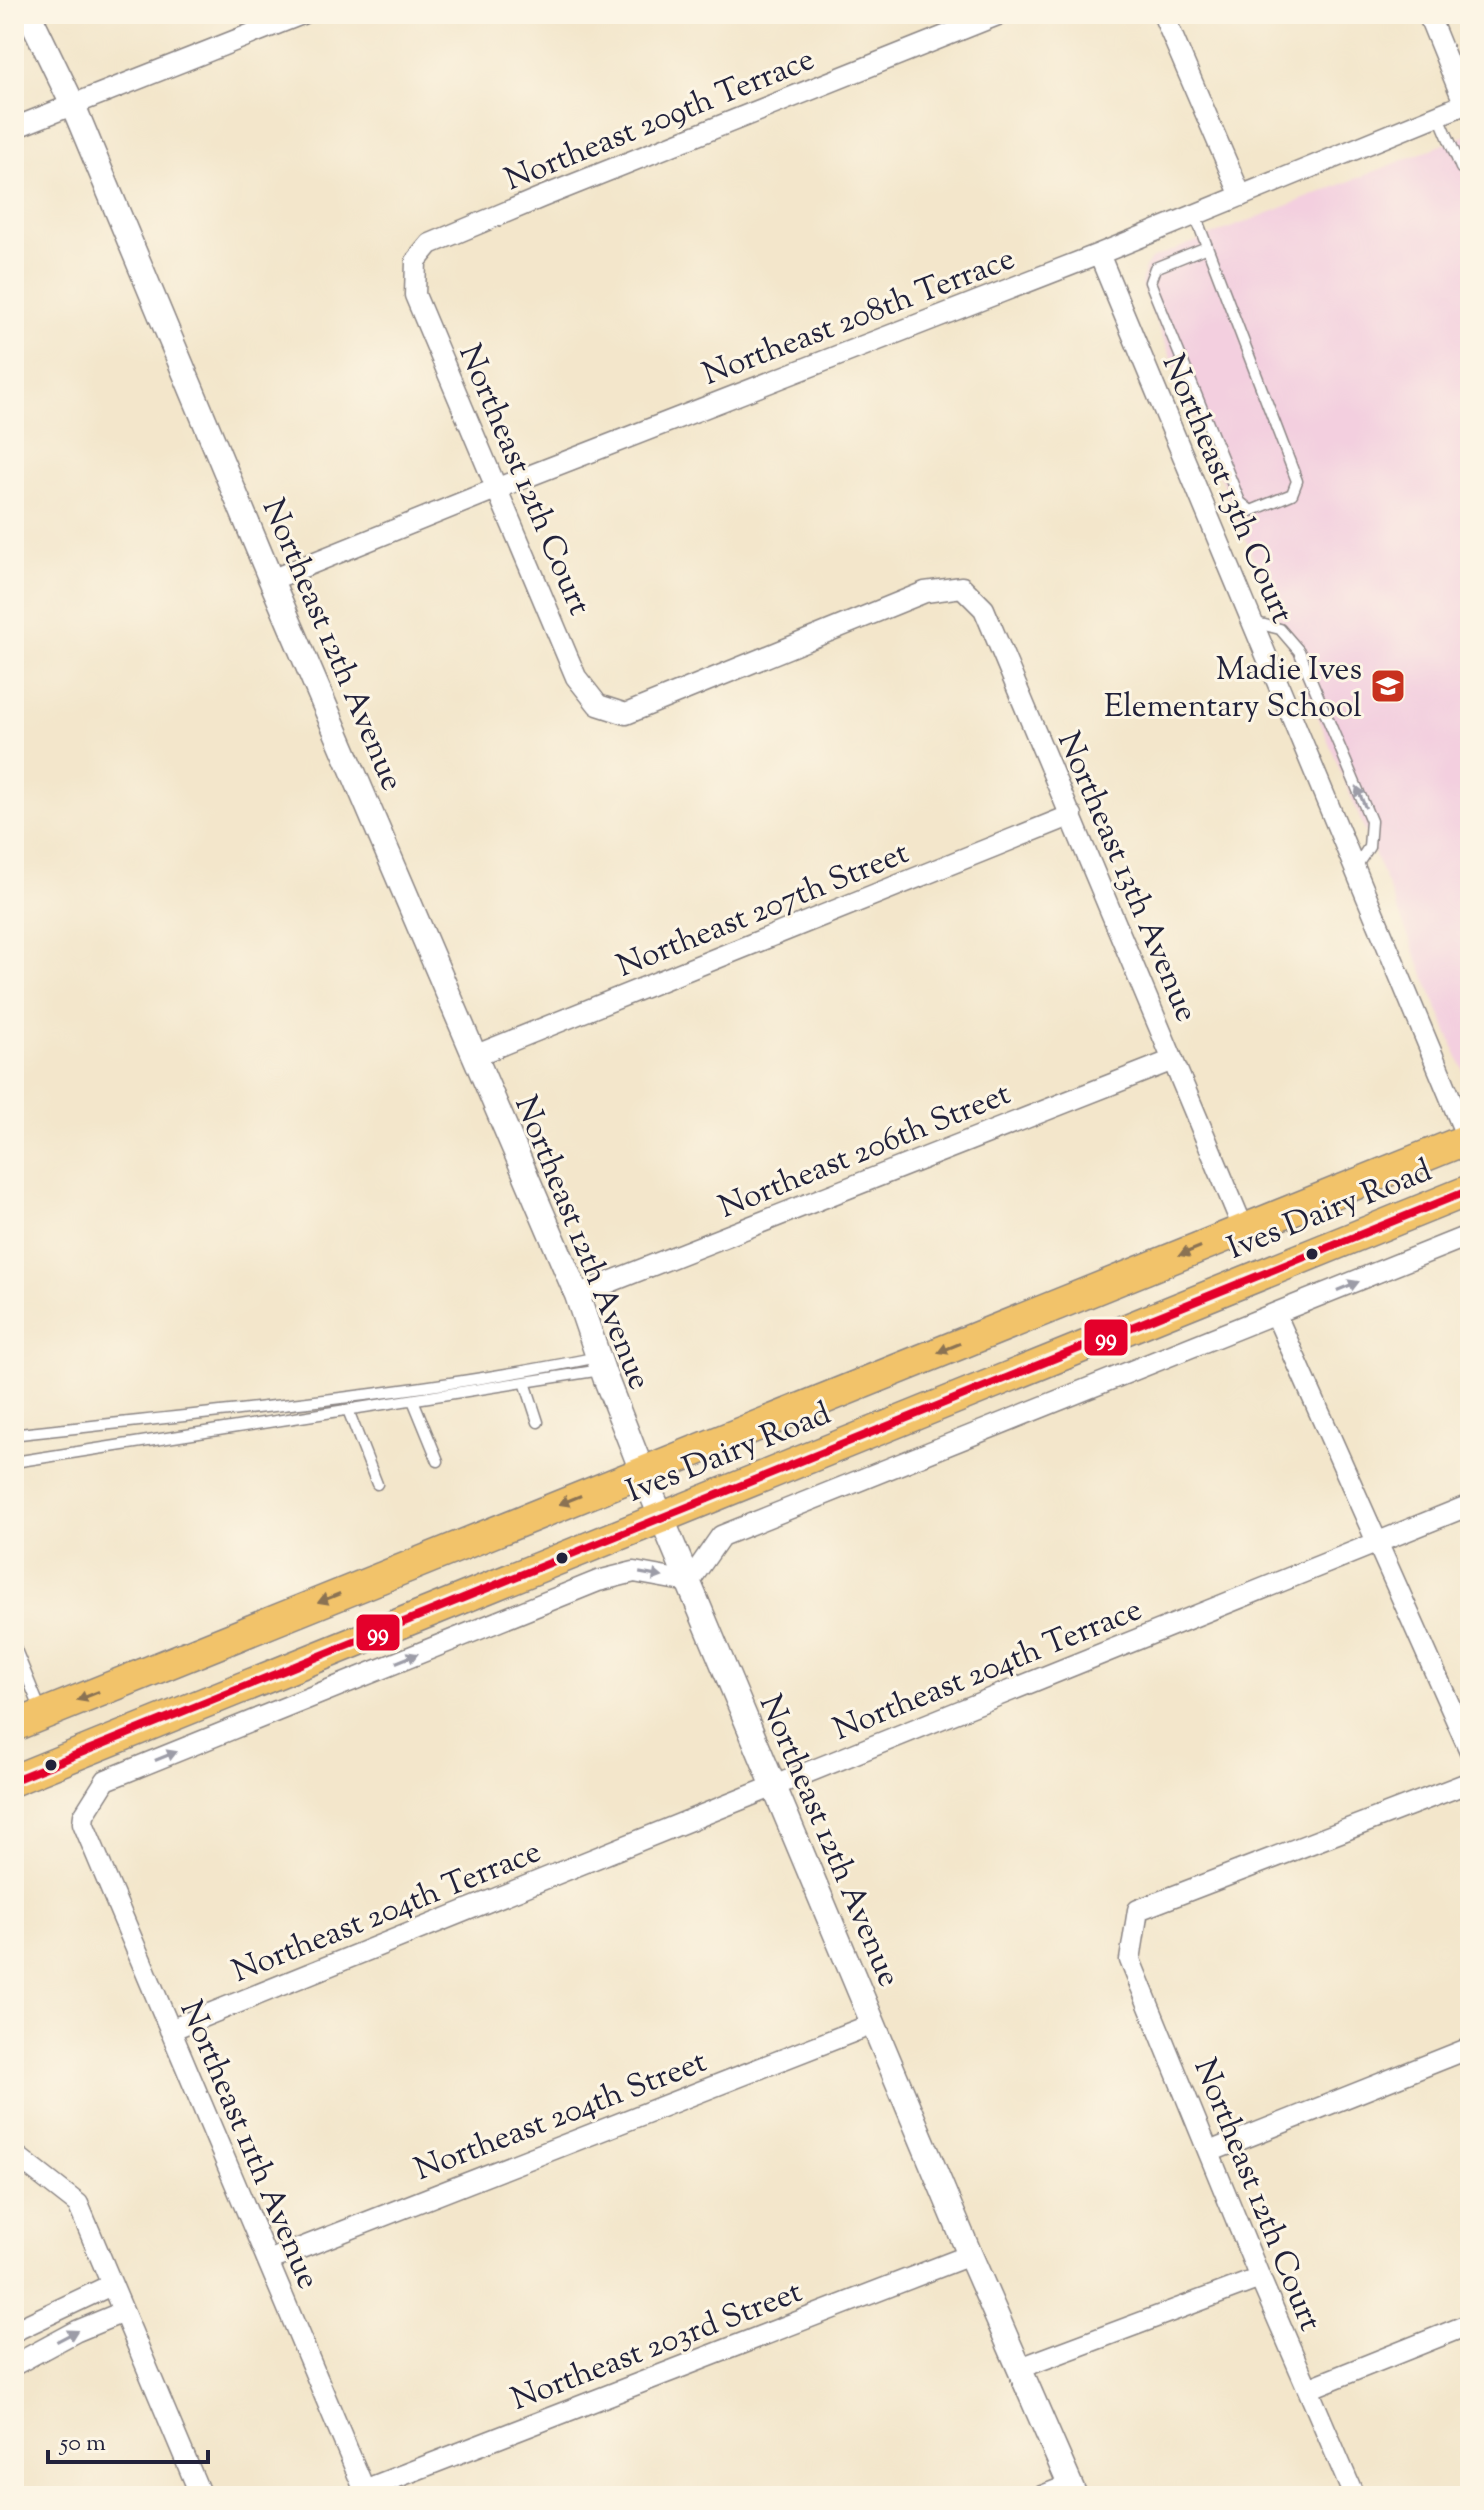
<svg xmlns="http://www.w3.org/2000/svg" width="1484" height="2510" viewBox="0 0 1484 2510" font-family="'Sorts Mill Goudy',serif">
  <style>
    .built { fill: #f3cfdf }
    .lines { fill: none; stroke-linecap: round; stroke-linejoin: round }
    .service-casing { stroke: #8a8483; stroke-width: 13 }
    .minor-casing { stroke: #8a8483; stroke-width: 23 }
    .tertiary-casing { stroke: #8a8483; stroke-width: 27 }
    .primary-casing { stroke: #8a8483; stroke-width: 33 }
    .path { stroke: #8a8483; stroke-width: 4; stroke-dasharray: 6 6; stroke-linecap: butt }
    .service { stroke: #fff; stroke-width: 10 }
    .minor { stroke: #fff; stroke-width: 20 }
    .tertiary { stroke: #fff; stroke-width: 24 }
    .primary { stroke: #f2c36a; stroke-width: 30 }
    .bus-1-casing { stroke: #fcf5e5; stroke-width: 14 }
    .bus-1 { stroke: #e4002b; stroke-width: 8 }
    .oneway { fill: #9c9ca7 }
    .oneway2 { fill: #8a7252 }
    .bus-dot { fill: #22223b; stroke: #fcf5e5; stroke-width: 3 }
    .labels { text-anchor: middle; stroke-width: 6; stroke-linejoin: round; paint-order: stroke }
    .street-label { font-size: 32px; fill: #22223b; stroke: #fcf5e5 }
    .poi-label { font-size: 32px; fill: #22223b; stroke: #fcf5e5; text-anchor: end }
    .line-badge { stroke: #fcf5e5; stroke-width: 3 }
    .badge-label { font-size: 22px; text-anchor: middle; font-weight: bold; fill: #fff }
  </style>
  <rect width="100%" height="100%" fill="#fcf5e5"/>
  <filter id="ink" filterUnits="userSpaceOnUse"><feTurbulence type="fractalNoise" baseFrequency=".0125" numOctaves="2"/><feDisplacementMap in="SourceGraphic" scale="16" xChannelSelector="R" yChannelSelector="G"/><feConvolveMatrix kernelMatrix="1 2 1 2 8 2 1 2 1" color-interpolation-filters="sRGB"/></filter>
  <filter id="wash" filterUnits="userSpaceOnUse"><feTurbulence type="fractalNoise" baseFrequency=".006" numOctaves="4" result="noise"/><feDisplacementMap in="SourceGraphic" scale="32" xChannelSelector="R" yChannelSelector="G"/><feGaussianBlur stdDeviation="1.8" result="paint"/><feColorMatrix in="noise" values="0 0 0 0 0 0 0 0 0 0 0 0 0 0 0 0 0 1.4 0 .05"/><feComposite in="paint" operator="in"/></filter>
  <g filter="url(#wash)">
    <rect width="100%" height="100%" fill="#f3e6cb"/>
    <path class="built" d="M1470,134V1087L1141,284L1144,270L1151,259Z"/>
  </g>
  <g filter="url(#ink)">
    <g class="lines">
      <defs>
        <path id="service" d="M1439,116L1461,168
          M1195,215L1297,481L1292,494L1251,511L1240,502L1150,282L1155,268L1207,247
          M1253,622L1280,629L1299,651L1371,821L1369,847L1355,868
          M525,1382L538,1422
          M413,1400L438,1461
          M348,1410L377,1484
          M14,1428L20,1434C213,1412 408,1396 598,1357
          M14,1462L601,1370
          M14,1645L42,1713"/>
        <path id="minor" d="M1000,14L542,197L430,244L416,261L415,295L576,677L598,705L626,714L925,592L962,587L984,609L1244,1230
          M1163,14L1241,196
          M1428,14L1465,105
          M14,128L302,14
          M1099,254L1470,1145
          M271,580L498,488L1099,254L1470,102
          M474,1056L1072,815
          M577,1295L1173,1060
          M1276,1315L1470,1751
          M170,2030L1470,1505
          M1209,2152L1470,2048
          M14,2154L78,2204L201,2496
          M268,2261L873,2024
          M14,2331L111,2285
          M14,2365L77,2331L123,2312
          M1020,2368L1260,2278
          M1308,2389L1470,2324
          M364,2490L970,2255
          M367,2496L83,1823L84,1815L106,1780L598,1581L634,1572L689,1582L721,1536L1470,1235
          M1042,2496L1070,2485
          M1354,2496L1260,2278L1130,1960L1138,1910L1470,1782"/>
        <path id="tertiary" d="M29,14L73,105L271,580L577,1295L605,1377L642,1471L970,2255L1075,2496"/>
        <path id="primary" d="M14,1726L1470,1138
          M14,1780L1470,1190"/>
      </defs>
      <use href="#service" class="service-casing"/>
      <use href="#minor" class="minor-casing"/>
      <use href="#tertiary" class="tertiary-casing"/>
      <use href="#primary" class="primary-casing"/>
      <path class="path" d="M1460,37L1470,28"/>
      <use href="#service" class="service"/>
      <use href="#minor" class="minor"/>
      <use href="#tertiary" class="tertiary"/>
      <use href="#primary" class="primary"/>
      <defs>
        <path id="bus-1" d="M14,1780L1470,1190"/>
      </defs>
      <use href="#bus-1" class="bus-1-casing"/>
      <use href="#bus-1" class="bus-1"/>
    </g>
    <defs><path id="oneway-solid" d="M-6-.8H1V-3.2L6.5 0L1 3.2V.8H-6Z" transform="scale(2)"/></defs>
    <g class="oneway">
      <use href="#oneway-solid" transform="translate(1361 797) rotate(-113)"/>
      <use href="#oneway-solid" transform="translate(1348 1286) rotate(-22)"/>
      <use href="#oneway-solid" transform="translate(651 1575) rotate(10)"/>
      <use href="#oneway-solid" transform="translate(407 1658) rotate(-22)"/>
      <use href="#oneway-solid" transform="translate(166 1756) rotate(-22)"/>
      <use href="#oneway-solid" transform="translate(67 2336) rotate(-28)"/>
    </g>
    <g class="oneway2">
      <use href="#oneway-solid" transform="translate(1190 1251) rotate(158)"/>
      <use href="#oneway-solid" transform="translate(949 1348) rotate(158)"/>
      <use href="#oneway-solid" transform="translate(570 1500) rotate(158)"/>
      <use href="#oneway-solid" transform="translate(329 1598) rotate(158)"/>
      <use href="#oneway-solid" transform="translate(88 1696) rotate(158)"/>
    </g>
  </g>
  <defs>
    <symbol id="school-square" viewBox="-11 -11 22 22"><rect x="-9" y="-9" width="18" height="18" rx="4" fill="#c8321e" stroke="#fcf5e5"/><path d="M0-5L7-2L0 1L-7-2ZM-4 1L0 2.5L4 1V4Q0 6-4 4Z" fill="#fff"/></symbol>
  </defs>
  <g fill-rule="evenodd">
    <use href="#school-square" x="1368" y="666" width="40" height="40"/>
  </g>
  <g class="bus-dot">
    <circle cx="1312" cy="1254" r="7"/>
    <circle cx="562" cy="1558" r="7"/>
    <circle cx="51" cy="1765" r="7"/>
  </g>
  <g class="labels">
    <g class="street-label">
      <text transform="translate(659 118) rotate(-22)" y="11">Northeast 209th Terrace</text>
      <text transform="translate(858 315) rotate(-21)" y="11">Northeast 208th Terrace</text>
      <text transform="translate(526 479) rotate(67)" y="11">Northeast 12th Court</text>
      <text transform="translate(1229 488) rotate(67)" y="11">Northeast 13th Court</text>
      <text transform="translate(334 644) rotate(67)" y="11">Northeast 12th Avenue</text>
      <text transform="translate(1129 876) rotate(67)" y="11">Northeast 13th Avenue</text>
      <text transform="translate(762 908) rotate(-22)" y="11">Northeast 207th Street</text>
      <text transform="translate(864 1149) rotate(-22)" y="11">Northeast 206th Street</text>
      <text transform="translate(1329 1208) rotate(-22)" y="11">Ives Dairy Road</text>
      <text transform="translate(584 1242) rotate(68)" y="11">Northeast 12th Avenue</text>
      <text transform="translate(728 1451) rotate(-22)" y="11">Ives Dairy Road</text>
      <text transform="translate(987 1668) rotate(-22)" y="11">Northeast 204th Terrace</text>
      <text transform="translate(831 1840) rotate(67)" y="11">Northeast 12th Avenue</text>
      <text transform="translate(386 1910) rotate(-22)" y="11">Northeast 204th Terrace</text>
      <text transform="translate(560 2114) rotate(-21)" y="11">Northeast 204th Street</text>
      <text transform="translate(251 2144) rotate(67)" y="11">Northeast 11th Avenue</text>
      <text transform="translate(1259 2194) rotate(68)" y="11">Northeast 12th Court</text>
      <text transform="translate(656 2344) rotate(-21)" y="11">Northeast 203rd Street</text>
    </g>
    <g class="poi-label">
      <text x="1362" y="679">Madie Ives<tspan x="1362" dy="37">Elementary School</tspan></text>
    </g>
  </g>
  <g class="line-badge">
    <rect x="1083" y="1318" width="46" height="39" rx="8" fill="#e4002b"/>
    <rect x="355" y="1613" width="46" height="39" rx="8" fill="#e4002b"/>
  </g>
  <g class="badge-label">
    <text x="1106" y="1345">99</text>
    <text x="378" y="1640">99</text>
  </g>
  <rect width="1484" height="2510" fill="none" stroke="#fcf5e5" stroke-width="48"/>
  <path d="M48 2450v12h160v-12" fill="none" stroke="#22223b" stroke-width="4"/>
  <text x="60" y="2450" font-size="24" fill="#22223b" stroke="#fcf5e5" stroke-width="6" paint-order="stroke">50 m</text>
</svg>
